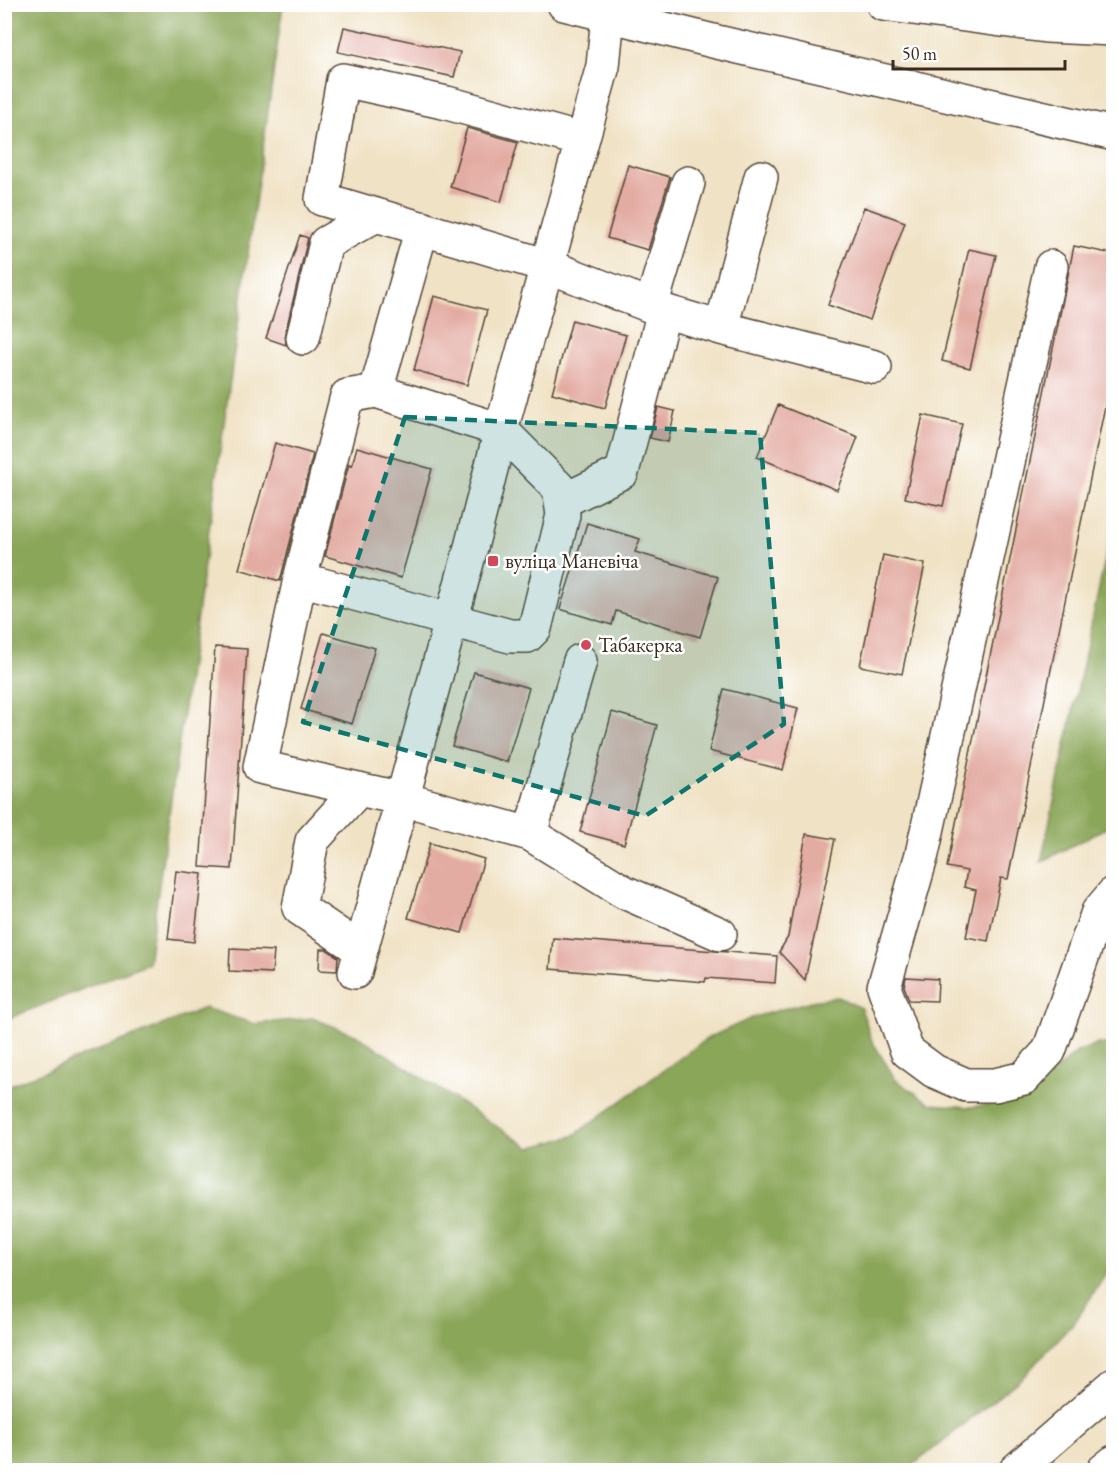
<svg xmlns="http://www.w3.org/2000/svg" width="1118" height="1475" viewBox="0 0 1118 1475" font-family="'EB Garamond',serif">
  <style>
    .green { fill: #aec063; stroke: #747540; stroke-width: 1.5 }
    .forest { fill: #8aa659; stroke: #62683c; stroke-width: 1.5 }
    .building { fill: #e3aca3 }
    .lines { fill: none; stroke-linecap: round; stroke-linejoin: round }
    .minor-casing { stroke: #564637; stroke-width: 36 }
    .major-casing { stroke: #564637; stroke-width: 36 }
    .highway-casing { stroke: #564637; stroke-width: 36 }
    .minor { stroke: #fff; stroke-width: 33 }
    .major { stroke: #fff; stroke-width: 33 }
    .highway { stroke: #fff; stroke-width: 33 }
    .marked { fill: #0f766e; fill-opacity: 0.2; stroke: #0f766e; stroke-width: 4.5; stroke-dasharray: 12 8; stroke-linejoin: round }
    .poi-dot { fill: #d1495b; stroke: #fff; stroke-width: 2 }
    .labels { text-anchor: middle; stroke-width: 5; stroke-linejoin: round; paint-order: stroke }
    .poi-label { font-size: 21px; fill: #3b2a1e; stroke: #fff; text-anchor: start }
  </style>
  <rect width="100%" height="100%" fill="#fff"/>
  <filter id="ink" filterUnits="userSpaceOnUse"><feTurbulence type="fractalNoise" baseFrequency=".0167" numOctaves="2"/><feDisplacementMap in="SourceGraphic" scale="12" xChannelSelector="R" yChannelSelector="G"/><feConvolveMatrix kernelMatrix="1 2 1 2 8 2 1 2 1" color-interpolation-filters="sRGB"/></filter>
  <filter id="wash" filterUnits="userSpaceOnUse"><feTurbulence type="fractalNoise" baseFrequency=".008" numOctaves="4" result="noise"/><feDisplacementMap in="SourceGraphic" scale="24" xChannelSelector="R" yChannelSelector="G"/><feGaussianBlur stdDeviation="1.35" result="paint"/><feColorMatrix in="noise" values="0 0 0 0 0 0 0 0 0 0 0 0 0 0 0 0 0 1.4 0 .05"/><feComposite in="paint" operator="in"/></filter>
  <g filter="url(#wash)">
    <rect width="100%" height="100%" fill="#f0e2c5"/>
    <path class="green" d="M932,5H1113V23Z"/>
    <path class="forest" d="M5,4L283,5L148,963L5,1020Z
      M1113,522V824L1041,862Z
      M838,997L861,1008L872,1041L895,1079L931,1104L971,1107L1020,1100L1077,1052L1098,1044H1113V1263L1077,1319L1023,1377L907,1470H5V1087L205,1008L255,1024L312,1018L358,1036L530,1148L573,1136L708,1038L754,1017L811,1001Z"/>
    <g id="blocks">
      <path class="building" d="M344,27L460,52L454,77L338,52Z
        M467,128L518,142L501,202L450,187Z
        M628,165L670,177L648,250L607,238Z
        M864,207L905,222L870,320L828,305Z
        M300,235L308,238L285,334L286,345L266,338Z
        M1074,246L1113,254V367L1008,879L1001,878L988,941L966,937L976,890L964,887L967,871L947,867Z
        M969,249L996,255L970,368L942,361Z
        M434,296L487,310L467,385L414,370Z
        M572,320L626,335L605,408L552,393Z
        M778,405L858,437L837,490L757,457Z
        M658,407L675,411L668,442L650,438Z
        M923,415L962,424L943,506L905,498Z
        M275,443L313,454L280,581L239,569Z
        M357,447L432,469L401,578L325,556L349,464L352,465Z
        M587,523L640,539L635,552L718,577L700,637L616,611L612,625L560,609Z
        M883,555L925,564L902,674L860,666Z
        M323,633L375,648L352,724L301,709Z
        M215,647L247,649L232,869L200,867Z
        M474,672L529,688L507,762L452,746Z
        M724,689L798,708L783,770L709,751Z
        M612,712L657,725L624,844L580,832Z
        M806,834L835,839L805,980L779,952L788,937Z
        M430,843L484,859L462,933L408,918Z
        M176,871L202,874L194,942L168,939Z
        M553,938L777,956L775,983L706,978L705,982L550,969Z
        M230,949L274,951L272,973L229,971Z
        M320,949H326L338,957L337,971L319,970Z
        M906,977L938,979L937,1001L909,1000L904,986Z"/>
    </g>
  </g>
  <g filter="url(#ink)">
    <use href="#blocks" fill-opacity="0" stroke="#564637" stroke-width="1.5"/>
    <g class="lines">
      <defs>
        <path id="minor" d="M883,4L1046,26L1114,29
          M582,140L447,103L343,80L322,199L548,266L664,311L721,328L875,367
          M1051,267L922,854L884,987L907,1051L934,1071L966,1085H995L1024,1078L1049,1051L1098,912L1114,893
          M651,306L688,183
          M721,328L761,177
          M303,338L326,243L376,215
          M376,391L422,228
          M561,502L622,472L664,311
          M300,579L510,636H527L535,628L563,515L559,488L501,430L376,391L347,396L300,579L260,767L403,799L530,834L624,892L720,934
          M359,789L312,841L299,908L361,950
          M530,834L580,661
          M355,972L469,555L501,430L603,66L608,16L607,4"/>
        <path id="major" d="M564,4L717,42L1114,134"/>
        <path id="highway" d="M1016,1470L1114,1385
          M1104,1470L1114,1462"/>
      </defs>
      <use href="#minor" class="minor-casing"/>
      <use href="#major" class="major-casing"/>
      <use href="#highway" class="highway-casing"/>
      <use href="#minor" class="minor"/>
      <use href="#major" class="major"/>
      <use href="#highway" class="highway"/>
    </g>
  </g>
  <path class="marked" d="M405,417L760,433L784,724L645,816L303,722Z"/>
  <g class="poi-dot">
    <rect x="487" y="555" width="12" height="12" rx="3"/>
    <circle cx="586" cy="645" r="6"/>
  </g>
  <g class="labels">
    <g class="poi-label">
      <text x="505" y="568">вуліца Маневіча</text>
      <text x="598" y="652">Табакерка</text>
    </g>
  </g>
  <rect width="1118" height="1475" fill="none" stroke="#fff" stroke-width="24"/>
  <path d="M893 60v9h172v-9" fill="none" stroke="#3b2a1e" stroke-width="3"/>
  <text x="902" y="60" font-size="18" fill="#3b2a1e" stroke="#ffffff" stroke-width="4.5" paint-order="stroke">50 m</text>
</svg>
